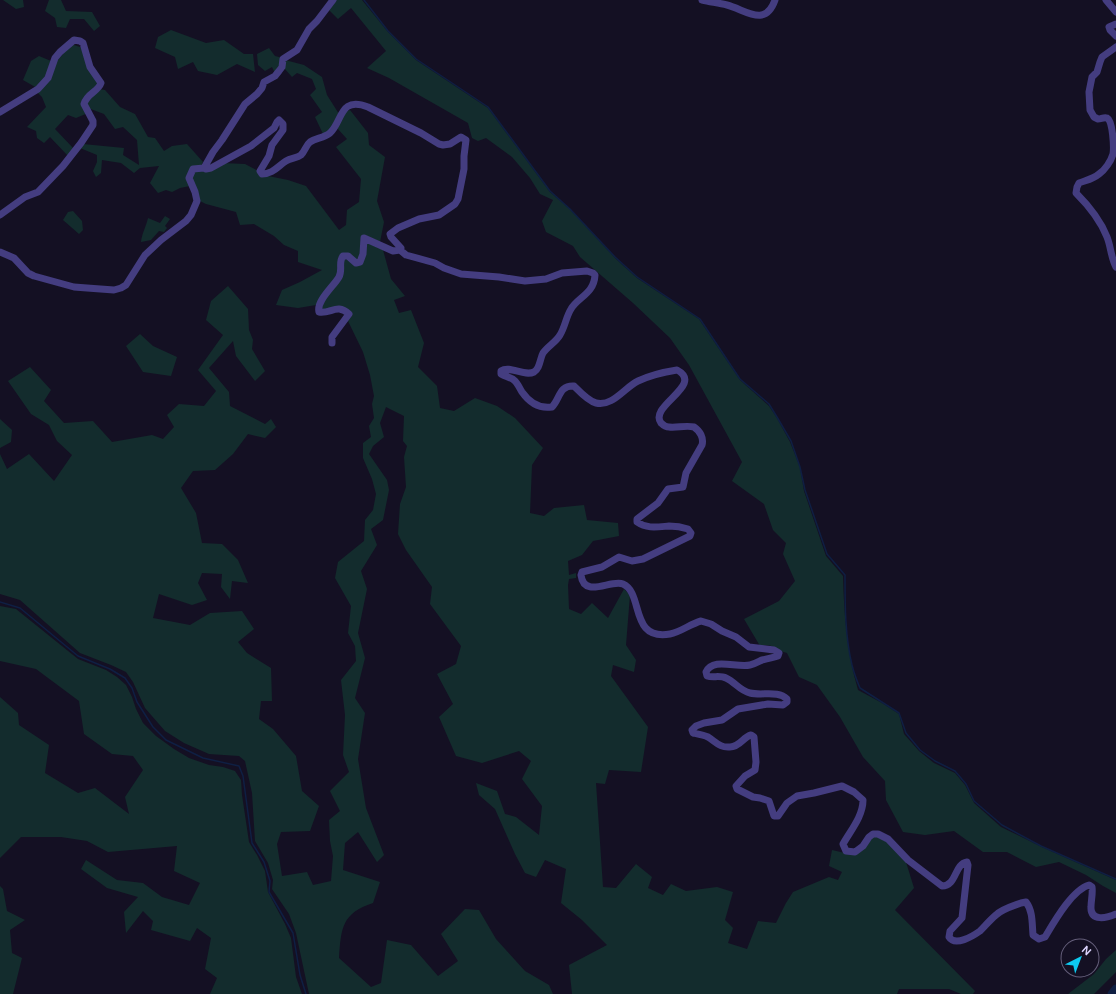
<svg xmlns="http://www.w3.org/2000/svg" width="1116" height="994" viewBox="0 0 1116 994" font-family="'DM Sans',sans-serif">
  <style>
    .green { fill: #132c2d }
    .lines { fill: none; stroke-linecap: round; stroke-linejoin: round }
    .stream { stroke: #0f1f43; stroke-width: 1.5 }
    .river { stroke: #0f1f43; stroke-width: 9 }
    .minor { stroke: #443d80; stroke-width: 7 }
  </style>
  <rect width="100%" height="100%" fill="#141023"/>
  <path class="green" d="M3,0H23L24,7L16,9Z
    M49,0H61L66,11L92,12L100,26L94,31L84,19H70L66,28L57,27L55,18L45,11Z
    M335,0H362L388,32L416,60L488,108L550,192L570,209L616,259L637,278L699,319L740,380L769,406L777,418L790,442L800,467L804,491L826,556L843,576C844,616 847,652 858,690L882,703L899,714L904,734L919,751L934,763L955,773L965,785L974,803L1001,827L1042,847L1116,880V893L1103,886L1086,875L1059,862L1036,867L1007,852H983L954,831L925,835L903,832L886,800L885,781L863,757L840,717L817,685L799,677L787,653C775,651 776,643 760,646L744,619L779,601L795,581L783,554L786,543L773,530L764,504L732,481L742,462L689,365L670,338L633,303L580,257L573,246L546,232L542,221L553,200L540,194L530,178L512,157L486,138L478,141L472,138L468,123L389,78L367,68L386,51L351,8L338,19L328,9Z
    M171,30L206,43L224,40L244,54H253L255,72L237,64L217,75L198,71L193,62L178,69L175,57L155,48L158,37Z
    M71,44L83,48L99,84L85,97L88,113L76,118L68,115L55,129L74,149L69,157L50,137L44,143L37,138L36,131L27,127L46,107L42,97L37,92L54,65Z
    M269,48L275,56L283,58L275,73L272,67L265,71L258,65L257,54Z
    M39,56L51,61L48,73L37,88L23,80L31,61Z
    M285,60L304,65L322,77L327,95L339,114L331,131L323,134L315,117L322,112L310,95L316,89L312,79L297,73L292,77L284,68Z
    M99,89L105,90L120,107L135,114L148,137L155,138L164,151L172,146L187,144L203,162L201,166H195L190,186L180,188L172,192L166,190L158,193L150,183L159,166L140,168L134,173L121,163L102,160L101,173L96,177L93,171L97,162V155L80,148L83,144L124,148L123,155L139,165L137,140L123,127L115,129L104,114L88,108L86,103Z
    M350,110L368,133L369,145L385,157L377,201L384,222L380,242L365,235L362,253L356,261L343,254L337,277L316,305L298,308L276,305L282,290L300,282L322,270L298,262V251L284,245L274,236L254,224L240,225L236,212L206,204L198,200L191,177L194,170L222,163L245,164L268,176L288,180L306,186L339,230L346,225L347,210L359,202L361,179L336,147L347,139L337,128L346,112Z
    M73,211L82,221L83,230L79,234L63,220L68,212Z
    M165,216L170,219L165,226L167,228L164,232L159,231L151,240L141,242C142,233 146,227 148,218L160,223Z
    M366,242L383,250L391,279L405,296L394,300L399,313L411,310L424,343L418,367L437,386L440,408L454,411L475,398L497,406L515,418L543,448L532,465L530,513L544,516L554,508L584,505L587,520L618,523L619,536L593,541L582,555L568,561L569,575L576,573V578L569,579L568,585L569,609L581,614L592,603L608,618L624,589L630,595L626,645L636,660L634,672L613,665L611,676L648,727L641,772L609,770L605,784L596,783L603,887L616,888L636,864L652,877L648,888L663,895L671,884L686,891L717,887L733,892L725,920L733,928L728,943L747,949L758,921L776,923L786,903L793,892L829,877L838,880L842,872L829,866L832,850L849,854L874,835L888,840L906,862L914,888L895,910L975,991L973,994H961L949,989H899L897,994H572L569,965L607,945L582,920L561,903L566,869L545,860L536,877L525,873L515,854L495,809L479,795L476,783L497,791L505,814L516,817L539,835L542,806L522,779L531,761L519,751L482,763L456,756L439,717L453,704L437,674L456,664L461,646L430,604L432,587L406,550L398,534L400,504L406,487L404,457L407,446L403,441L404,416L386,407L380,423L384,437L373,446L369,454L387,480L389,490L383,520L371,529L377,545L361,571L367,589L358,633L365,658L355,698L365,713L358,759L366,808L384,855L377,862L358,832L345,843L343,870L380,882L373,903C342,913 341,928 339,958L371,987L381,983L387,940L411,945L438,976L458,961L441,934L465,909L479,910L496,939L525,971L549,985L553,994H309L296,933L289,914L272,889L273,880L268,863L255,841L252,793L245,761L239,756L209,754L184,743L165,731L145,708L133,682L126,672L111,665L80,653L20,600L0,594V454L7,469L29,454L54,481L72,455L57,441L49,425L31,414L8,381L30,367L51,390L44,401L64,423L93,421L112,442L152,435L163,439L174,427L167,415L179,404L204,406L216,391L198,370L223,335L206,320L211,301L228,286L248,309L249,330L253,340L252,349L265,371L255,381L236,356L233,341L209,368L229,392L230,406L265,424L271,419L276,427L265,438L248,434L233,454L215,470L193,471L181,488L196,513L202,543L222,544L238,560L248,583L232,581L230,599L221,587L222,574L202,573L198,583L207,600L192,605L159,594L153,618L190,625L210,613L242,611L254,629L238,642L247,653L271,668L272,701H261L259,719L273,729L296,756L302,791L319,806L310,831L281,832L277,844L282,876L307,872L313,885L331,881L333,856L330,841L329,820L340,811L330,791L349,772L343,755L345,715L341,680L356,661L355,646L348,633L351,606L335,578L338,562L364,541L365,520L373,510L376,494L372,479L363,458V443L371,437L369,426L374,418L372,404L374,396L370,375L363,352L348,321L350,314L321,309L344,258L357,266L361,265Z
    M140,334L153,346L177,357L171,376L143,372L126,346Z
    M0,419L12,430L11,442L0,448Z
    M0,606L16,609L78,659L106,670L117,677L126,685L132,697L136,709L143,723L156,736L174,749L189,758L209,765L223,767L235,771L241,780L242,795L249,842L257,855L265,871L268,892L285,924L291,938L296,977L302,994H210L217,978L205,969L211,938L197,928L190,941L151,930L153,921L143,911L126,933L124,912L138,897L107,888L81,869L86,860L117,880L143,883L162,897L189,905L200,883L174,871L177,846L108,852L87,841L61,837H21L0,858V697L18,713L19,725L49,745L45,773L78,793L95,788L129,814L125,797L143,770L133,756L112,754L84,734L79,701L36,669L0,661Z
    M0,886L3,889L7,911L25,920L10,930L12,953L22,958L13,994H0Z
    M1116,950V972L1094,994H1068L1094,974L1106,959Z"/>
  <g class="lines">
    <path class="stream" d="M364,0L388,31L416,59L488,107L550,191L570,209L615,257L637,277L700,319L740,379L769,404L777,417L791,441L800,467L805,490L827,554L845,575C845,605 845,636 852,665C854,673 857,681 860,688L899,713L906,733L920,750L935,761L955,771L966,784L974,801L1002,825L1041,846L1116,879
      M0,602L20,608L78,656L110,669L125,678L132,688L137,702L153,727L166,740L203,758L239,766L243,776L252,843L264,862L270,881L269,892L293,933L300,975L306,994"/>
    <path class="river" d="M1112,994L1116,989"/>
    <path class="minor" d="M702,0C711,2 719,3 727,5C746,10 765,28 775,0
      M1106,0L1116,12
      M1116,24L1109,27L1110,30L1116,36
      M1116,47L1102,57L1100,62L1097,72L1092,77L1089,92L1090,110L1094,117L1098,119C1101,119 1104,117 1107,118C1113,121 1114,148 1113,154C1111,161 1105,170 1099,174C1093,179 1087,180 1079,183L1077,187L1076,193C1089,206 1100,219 1107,237C1111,247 1111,258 1116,267
      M0,112L38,89L48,78L55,58L60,52L74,40L80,41L83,43L90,67L101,83C98,92 87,93 84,104L93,121V125L81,143L63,166L38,192L25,197L0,215
      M400,250L406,255L435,263L444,268L461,274L499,277L525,281L546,279L562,273L587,271L593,273L595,275C594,294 578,297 571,309C566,317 565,327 560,335C556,342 548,346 543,353C540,358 540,369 534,372C524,377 510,365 501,371V374C506,377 511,377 515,381C518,384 520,389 522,392C529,402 539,409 552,407C560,399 559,385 574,386C580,392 588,401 596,403C613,407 625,387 638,381C651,375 664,372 677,370C705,385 648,406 661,423C663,425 666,427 669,427C677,428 686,425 694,427C700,431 704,438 702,445L686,473L683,487L668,489L658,503L637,519V522C647,529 657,527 669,526C675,526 682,527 688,529L691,533L690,536L643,559L632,561L619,557L602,567L582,572L581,575C584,599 611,579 623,584C644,593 629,641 670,634C681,632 690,624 701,621L711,624L722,631L736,637L749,647L774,650L779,653L778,656C772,658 767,659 762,660C758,662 755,664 750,665C736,668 713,657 706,672L707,676C713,678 720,675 726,678C735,682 740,691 750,693C762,696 778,690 787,699V702L783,705L768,704L738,709L722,720L704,723L696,726L692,730L693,733C698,734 704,735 708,737C716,742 720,748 730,747C740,747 743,737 751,735L754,737L756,762L755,770L745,776L736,786L737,789L753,797L760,798L769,801L774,816H778L787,803L797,796L814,793L842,786L854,792L863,800C863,816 851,830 843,844L846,851L855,852L863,846L869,837L873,834H878L888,839L908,860L942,886C957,886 954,864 967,862L968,865L962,918L950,931L949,937C955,947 973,936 980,931C985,926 990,920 996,915C1002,909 1013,906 1021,903L1026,902C1033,911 1032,924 1033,935L1039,939L1045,937C1054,922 1072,890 1089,885L1092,887C1093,894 1091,900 1091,907C1090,922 1107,918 1116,914
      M0,252L14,258L28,273L34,276L74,287L87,288L114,290L121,288L126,285L145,255L161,240L186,221L191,215L197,201L195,192L189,178L193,169L204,168
      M332,343V337L349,314C337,303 331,314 319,312C316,301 334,286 339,277C343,270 338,262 343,256H348L356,263L360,262L363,254L364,238L393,251L400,250L401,248L391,237L390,234L398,228L419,219L439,215L455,204L458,199L464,169V156L466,140L461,137L450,144L443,145L439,144L421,133L368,107C339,96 343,121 330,133C324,138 316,138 310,142C306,145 305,151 301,155C297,158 291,158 286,161C278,166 273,174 262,174L260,171L269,156L272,145L283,130V124L279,120L277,122L274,128L251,146L211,168L206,169L204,168L213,152L222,140L245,104L257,94L262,88L264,82L275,76L279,71L282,67L283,59L297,50L309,29L317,21L333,0"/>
  </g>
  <g transform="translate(1080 958) rotate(42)"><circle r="19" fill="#141023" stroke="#645e7a"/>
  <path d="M0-3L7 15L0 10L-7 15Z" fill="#0dcaf0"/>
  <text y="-6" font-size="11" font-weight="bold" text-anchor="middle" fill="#dcd4fd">N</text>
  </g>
</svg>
